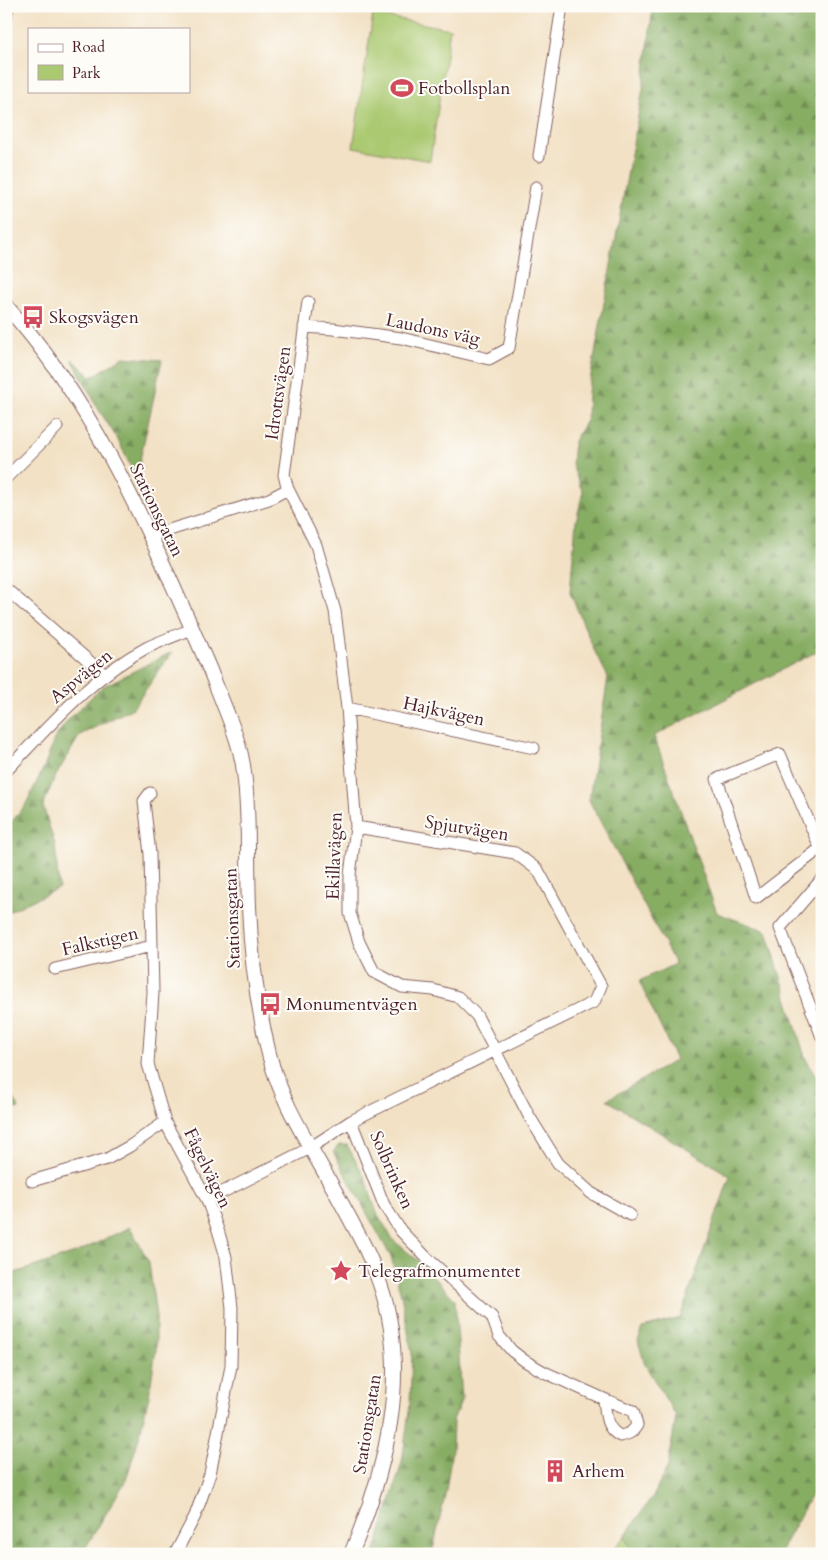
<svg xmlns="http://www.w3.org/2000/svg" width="828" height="1560" viewBox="0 0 828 1560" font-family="Cardo,serif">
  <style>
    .green { fill: #aac971; stroke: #7a744e }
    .forest { fill: url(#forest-firs); stroke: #686647 }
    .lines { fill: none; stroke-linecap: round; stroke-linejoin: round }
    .minor-casing { stroke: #856361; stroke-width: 13 }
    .tertiary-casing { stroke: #856361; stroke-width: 16 }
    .minor { stroke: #fff; stroke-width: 11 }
    .tertiary { stroke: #fff; stroke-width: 14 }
    .labels { text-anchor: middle; stroke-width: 4; stroke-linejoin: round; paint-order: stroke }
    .poi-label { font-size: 18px; fill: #4a1f2b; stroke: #fdfcf7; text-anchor: start }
    .street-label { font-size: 18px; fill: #4a1f2b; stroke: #fdfcf7 }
  </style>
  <defs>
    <pattern id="forest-firs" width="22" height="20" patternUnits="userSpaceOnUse" patternTransform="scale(1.25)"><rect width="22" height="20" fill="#87ad63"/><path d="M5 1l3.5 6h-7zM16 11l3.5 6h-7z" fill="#708c52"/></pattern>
  </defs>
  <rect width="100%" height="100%" fill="#fdfcf7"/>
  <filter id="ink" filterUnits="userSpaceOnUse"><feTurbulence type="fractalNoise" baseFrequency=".02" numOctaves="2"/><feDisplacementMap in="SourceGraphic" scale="10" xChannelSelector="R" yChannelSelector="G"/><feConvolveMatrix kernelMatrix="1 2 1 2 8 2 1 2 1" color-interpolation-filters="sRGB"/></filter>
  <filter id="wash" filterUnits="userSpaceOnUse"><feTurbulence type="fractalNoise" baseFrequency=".0096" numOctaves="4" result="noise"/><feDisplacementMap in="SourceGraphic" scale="20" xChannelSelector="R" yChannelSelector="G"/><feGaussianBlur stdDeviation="1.12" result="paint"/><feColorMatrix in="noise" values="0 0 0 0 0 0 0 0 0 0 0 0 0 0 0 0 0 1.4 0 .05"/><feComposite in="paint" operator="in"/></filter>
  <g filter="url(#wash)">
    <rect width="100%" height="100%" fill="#f2e1c4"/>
    <path class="green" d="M373,14L450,29L430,161L353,147Z
      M624,1537L635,1554H609Z"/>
    <path class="forest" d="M653,6H822V649L654,736L717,913L767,931L805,1057L822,1087V1475L779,1554H635L624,1537L655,1493L668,1466L676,1416L645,1365L638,1341L643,1328L680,1318L730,1176L607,1100L676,1060L639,981L675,964L589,800L608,677L594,650L570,592L576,521L583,493L572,465L574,441L587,419L588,392L643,88Z
      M123,357L162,360L138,469L144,494L118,440L99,410L72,359L92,377Z
      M172,652L133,708L80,735L54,779L43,806L55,845L59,888L6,913V828L25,806L45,765L54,739L69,719L102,687Z
      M6,1083L19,1108L6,1112Z
      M339,1145H347L365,1177L377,1213L393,1240L420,1262L455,1300L462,1398L453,1420L452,1449L446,1491L432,1554H374L402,1462L410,1404L412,1353L401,1295L391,1257L333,1152Z
      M130,1227L149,1262L156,1317V1350L149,1396L138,1441L126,1480L85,1549L80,1554H6V1276L78,1252Z"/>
  </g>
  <g filter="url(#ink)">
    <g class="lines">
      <defs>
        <path id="minor" d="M6,18L8,6
          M539,156L562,6
          M304,327L333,329L401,338L489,359L509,348L536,187
          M6,478L57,427
          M288,489L284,475L308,302
          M150,536L269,499L288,489L316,545L335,611L347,708L356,827L350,875V913L359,942L374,972L402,987L433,990L458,997L477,1016L529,1116L558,1163L591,1193L630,1215
          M6,589L105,675
          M347,708L534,748
          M6,771C49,726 90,678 146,648C161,641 177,635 192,629
          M150,793L144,801L150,854L153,993L148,1064L165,1122L207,1200L218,1230L226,1257L232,1308L231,1366L210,1474L195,1516L175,1554
          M822,846L818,843L780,754L717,779L756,898L822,847
          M822,879L780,928L822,1037
          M55,969L152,946
          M351,1121L384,1205L401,1231L425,1256L492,1317L499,1336L512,1351L525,1361L544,1372L604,1399C606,1415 605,1428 620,1436C629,1434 632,1433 637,1425L633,1411L604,1399
          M32,1181L107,1159L130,1146L165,1122
          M207,1200L310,1148L351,1121L594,1002L601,986L538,870L515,853L356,827"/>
        <path id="tertiary" d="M6,306C88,395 142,516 191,626C204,655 216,684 227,713C234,730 240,747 243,765C250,812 247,859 249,907C251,957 257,1005 269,1054C281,1104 312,1148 336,1193C352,1223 370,1253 380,1284C411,1374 386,1470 351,1554"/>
      </defs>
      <use href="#minor" class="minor-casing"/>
      <use href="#tertiary" class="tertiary-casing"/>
      <use href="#minor" class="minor"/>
      <use href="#tertiary" class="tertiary"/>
    </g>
  </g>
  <defs>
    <symbol id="stadium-bare" viewBox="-9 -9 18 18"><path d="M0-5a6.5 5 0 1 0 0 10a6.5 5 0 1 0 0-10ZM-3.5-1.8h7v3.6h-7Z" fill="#d1495b" stroke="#fdfcf7" stroke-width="2.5" paint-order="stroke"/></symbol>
    <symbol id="bus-bare" viewBox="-9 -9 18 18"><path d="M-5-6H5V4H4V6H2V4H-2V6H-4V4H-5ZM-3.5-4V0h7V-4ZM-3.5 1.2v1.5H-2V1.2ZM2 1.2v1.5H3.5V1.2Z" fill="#d1495b" stroke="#fdfcf7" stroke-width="2.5" paint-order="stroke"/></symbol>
    <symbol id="sight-bare" viewBox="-9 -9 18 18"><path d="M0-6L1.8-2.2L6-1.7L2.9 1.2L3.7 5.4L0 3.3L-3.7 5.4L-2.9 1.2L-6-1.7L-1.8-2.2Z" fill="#d1495b" stroke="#fdfcf7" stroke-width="2.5" paint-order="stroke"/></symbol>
    <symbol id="building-bare" viewBox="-9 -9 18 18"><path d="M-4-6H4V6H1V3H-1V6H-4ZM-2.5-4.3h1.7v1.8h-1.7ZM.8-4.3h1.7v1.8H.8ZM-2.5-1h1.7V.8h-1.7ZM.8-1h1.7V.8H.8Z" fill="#d1495b" stroke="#fdfcf7" stroke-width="2.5" paint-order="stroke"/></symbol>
  </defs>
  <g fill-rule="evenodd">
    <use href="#stadium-bare" x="386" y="72" width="32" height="32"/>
    <use href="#bus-bare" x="17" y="301" width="32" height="32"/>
    <use href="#bus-bare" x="254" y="988" width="32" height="32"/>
    <use href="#sight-bare" x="325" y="1255" width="32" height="32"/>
    <use href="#building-bare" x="539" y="1455" width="32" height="32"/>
  </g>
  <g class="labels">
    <g class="poi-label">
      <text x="418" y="94">Fotbollsplan</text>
      <text x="49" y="323">Skogsvägen</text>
      <text x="286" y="1010">Monumentvägen</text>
      <text x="358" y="1277">Telegrafmonumentet</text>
      <text x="572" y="1477">Arhem</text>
    </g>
    <g class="street-label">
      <text transform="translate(433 329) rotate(12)" y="6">Laudons väg</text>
      <text transform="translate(278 393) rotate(-82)" y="6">Idrottsvägen</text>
      <text transform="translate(157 510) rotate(64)" y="6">Stationsgatan</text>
      <text transform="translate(81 676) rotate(-39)" y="6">Aspvägen</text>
      <text transform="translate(444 711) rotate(12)" y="6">Hajkvägen</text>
      <text transform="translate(467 828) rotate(9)" y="6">Spjutvägen</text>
      <text transform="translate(334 856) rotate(-88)" y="6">Ekillavägen</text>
      <text transform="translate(232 918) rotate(-92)" y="6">Stationsgatan</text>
      <text transform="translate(100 941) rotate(-13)" y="6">Falkstigen</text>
      <text transform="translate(208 1168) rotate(64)" y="6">Fågelvägen</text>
      <text transform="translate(392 1170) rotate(66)" y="6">Solbrinken</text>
      <text transform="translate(367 1424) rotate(-81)" y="6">Stationsgatan</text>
    </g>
  </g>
  <rect width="828" height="1560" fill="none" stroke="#fdfcf7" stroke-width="25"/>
  <rect x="28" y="28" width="162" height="65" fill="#fdfcf7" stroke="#b5a4a5"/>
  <rect x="38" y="44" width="25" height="8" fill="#ffffff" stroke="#b5a4a5"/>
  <text x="72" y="52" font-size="15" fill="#4a1f2b">Road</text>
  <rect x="38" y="65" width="25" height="15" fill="#aac971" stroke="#b5a4a5"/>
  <text x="72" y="78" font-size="15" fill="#4a1f2b">Park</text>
</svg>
